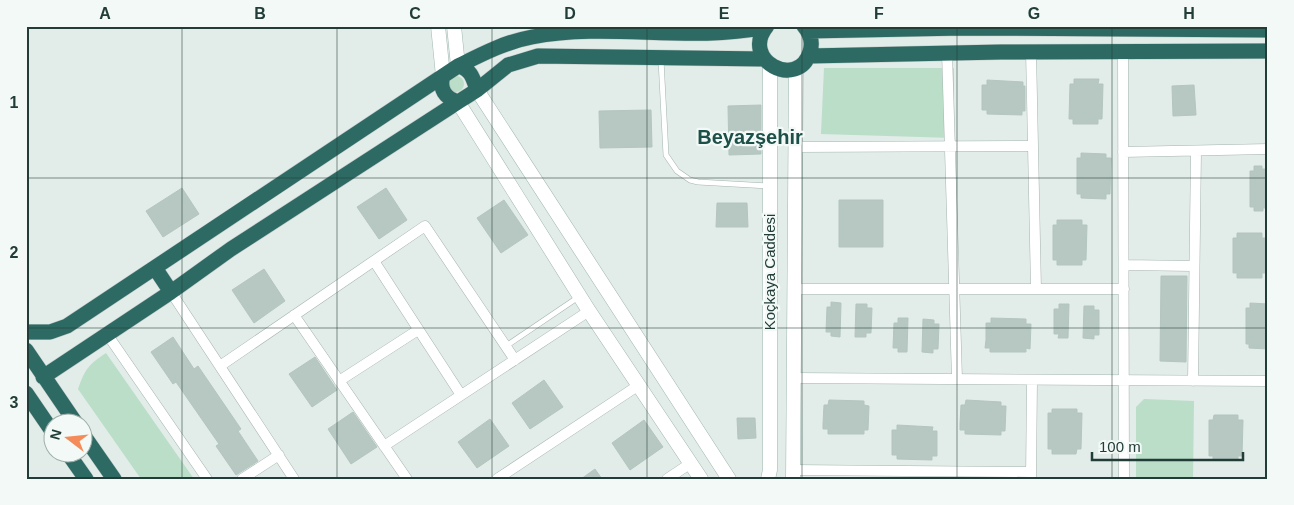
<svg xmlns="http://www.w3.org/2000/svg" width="1294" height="505" viewBox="0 0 1294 505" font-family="Helvetica,sans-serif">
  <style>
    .green { fill: #badec7 }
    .building { fill: #b7c7c2; stroke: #b4c6c0 }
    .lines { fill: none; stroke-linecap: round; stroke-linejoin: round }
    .lane-casing { stroke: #a5b4b0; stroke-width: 6 }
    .street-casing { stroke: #a5b4b0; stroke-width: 11 }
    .secondary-casing { stroke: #a0b8b2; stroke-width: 15 }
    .highway-casing { stroke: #c1c9c7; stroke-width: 16 }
    .lane { stroke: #fff; stroke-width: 5 }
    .street { stroke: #fff; stroke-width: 10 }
    .secondary { stroke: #fff; stroke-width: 14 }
    .highway { stroke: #2d6a63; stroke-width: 15 }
    .grid { fill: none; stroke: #223d38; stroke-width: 1; stroke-opacity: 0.55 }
    .labels { text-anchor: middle; stroke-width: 4.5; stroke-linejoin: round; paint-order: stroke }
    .street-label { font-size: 15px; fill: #223d38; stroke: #f2f9f6 }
    .district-label { font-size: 20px; font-weight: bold; fill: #1d5048; stroke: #f2f9f6 }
    .neatline { fill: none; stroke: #223d38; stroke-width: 2 }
    .grid-label { font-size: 16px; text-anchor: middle; font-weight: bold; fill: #223d38 }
  </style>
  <rect width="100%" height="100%" fill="#e2ece8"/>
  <path class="green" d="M824,68H954V138L821,134Z
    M448 84a8 8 0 1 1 16 0a8 8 0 1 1-16 0Z
    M106,353L194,479H141L78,389C85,369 89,364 106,353Z
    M1144,399L1194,401L1193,479H1136V407Z"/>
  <path class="building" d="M1074,79H1099L1098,84H1103L1102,119H1098V124H1073V119H1069L1070,84H1074Z
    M987,80L1023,82V86H1025V111H1022V115L987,114V110H982V85H987Z
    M1194,85L1196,115L1173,116L1172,86Z
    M761,105V154L729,155L728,106Z
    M651,110L652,147L600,148L599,111Z
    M1081,153L1106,154V158H1111L1110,194H1106V199L1081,198V194H1077V158H1081Z
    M1254,166H1262V169H1268V208H1263V211H1254V207H1250V171H1254Z
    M182,188L199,214L163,237L146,211Z
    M386,188L407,220L379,239L357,207Z
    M504,200L528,235L501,253L477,218Z
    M839,200H883V247H839Z
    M717,203H747L748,227H716Z
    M1057,220H1082V225H1087L1086,260H1082V265H1057V260H1053V225H1057Z
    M1237,233H1262V238H1267L1266,273H1262V278H1237V273H1233V238H1237Z
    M264,269L285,301L254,323L232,290Z
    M1161,276H1187L1186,362L1160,361Z
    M831,302L841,303L840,337L831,336V332H826L827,307H831Z
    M1250,303L1268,304V349L1249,348V344H1246V308H1250Z
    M856,304H867V308H872L871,333H866V337H855Z
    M1059,304H1069L1068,338H1058L1059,334H1054V309H1059Z
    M1084,306H1094V310H1099V335H1094V339L1083,338Z
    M898,318H908L907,352H898V348H893L894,323H898Z
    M991,318L1026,319V324H1031L1030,349L1026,348V352H990V348H985L986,340V323H991Z
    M923,319L934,320V324H939L938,349H933V353L922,352Z
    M173,337L194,369L198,366L241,429L238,431L258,461L236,475L216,446L219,444L176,382L173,384L151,352Z
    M315,357L337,390L312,407L289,374Z
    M544,380L563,407L530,429L512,403Z
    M829,400L864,401V405L869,406L868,430H864V434H828V429H823V424L824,405H828Z
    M966,400L1001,402V406H1006L1005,431H1001V435L965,434V430H960V424L961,405H965Z
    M1052,409H1077V413H1082L1081,449H1077L1076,454H1052V449H1048V413H1052Z
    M353,412L377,447L351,464L328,429Z
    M1214,415H1238V420H1243L1242,456H1238V460H1213V456H1209V420H1213Z
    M737,418H755L756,438L738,439Z
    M490,419L509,446L477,468L458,442Z
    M644,420L663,447L630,470L612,443Z
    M897,425L933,427L932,431H937V456H932V460L897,459V455H892V430H897Z
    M595,469L602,479H581Z"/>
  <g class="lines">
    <defs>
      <path id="lane" d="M661,60L666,155L677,171L690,180L698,182L769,186
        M506,346L580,296"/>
      <path id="street" d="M1031,51L1036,289
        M1123,51L1124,479
        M947,52L957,379
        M796,147L1033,146
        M1123,152L1268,149
        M374,261L461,395
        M1124,265L1194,266
        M795,289H1124
        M171,292L294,479
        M294,315L407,479
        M107,334L207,479
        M220,366L425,226L515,360
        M795,378L1268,381
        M339,381L418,330
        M1193,381L1196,151
        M384,446L589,311
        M794,470L1031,472
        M1031,478L1032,380
        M242,479L279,455
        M497,479L639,385
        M667,479L691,463"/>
      <path id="secondary" d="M438,26L443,76
        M454,26L458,66
        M477,90L729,479
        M458,102L589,311L701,479
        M768,479L770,470V65
        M793,479L796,68"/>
      <path id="highway" d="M767,26C739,60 798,91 810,52C813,42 810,33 804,26
        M808,31L963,28L1268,30
        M809,56L1001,52L1268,51
        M458,66C471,69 473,78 477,90
        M443,76C439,89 445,98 458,102L477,90L508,65L538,56L764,59
        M155,268L171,292
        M26,332H50L67,326L458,66C482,54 505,42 532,37C609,22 689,43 766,27
        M26,350L75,422
        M43,377L171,292L231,249L458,102
        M26,393L52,431
        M82,433L114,479
        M67,452L86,479"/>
    </defs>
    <use href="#lane" class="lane-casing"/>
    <use href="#street" class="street-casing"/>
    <use href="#secondary" class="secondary-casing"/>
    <use href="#highway" class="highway-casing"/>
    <use href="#lane" class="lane"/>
    <use href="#street" class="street"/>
    <use href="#secondary" class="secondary"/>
    <use href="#highway" class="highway"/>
  </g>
  <path class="grid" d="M182,26V479M337,26V479M492,26V479M647,26V479M802,26V479M957,26V479M1112,26V479M26,178H1268M26,328H1268"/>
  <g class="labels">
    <g class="street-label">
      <text transform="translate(770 272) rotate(-90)" y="5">Koçkaya Caddesi</text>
    </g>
    <g class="district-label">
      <text x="750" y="144">Beyazşehir</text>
    </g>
  </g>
  <rect width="1294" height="505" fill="none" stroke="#f2f9f6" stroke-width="55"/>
  <g transform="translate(68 438) rotate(286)"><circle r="24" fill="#f2f9f6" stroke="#9faeaa"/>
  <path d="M0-4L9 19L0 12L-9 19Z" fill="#f38c59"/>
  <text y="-8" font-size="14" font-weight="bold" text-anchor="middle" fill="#223d38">N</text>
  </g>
  <path d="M1092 452v8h151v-8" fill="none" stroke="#223d38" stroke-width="2.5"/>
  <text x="1099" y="452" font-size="15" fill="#223d38" stroke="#f2f9f6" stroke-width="4" paint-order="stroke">100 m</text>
  <rect x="28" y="28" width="1238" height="450" class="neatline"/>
  <g class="grid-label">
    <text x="105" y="19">A</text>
    <text x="260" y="19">B</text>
    <text x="415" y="19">C</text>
    <text x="570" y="19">D</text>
    <text x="724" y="19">E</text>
    <text x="879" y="19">F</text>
    <text x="1034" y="19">G</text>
    <text x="1189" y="19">H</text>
    <text x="14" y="108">1</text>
    <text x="14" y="258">2</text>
    <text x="14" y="408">3</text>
  </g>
</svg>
